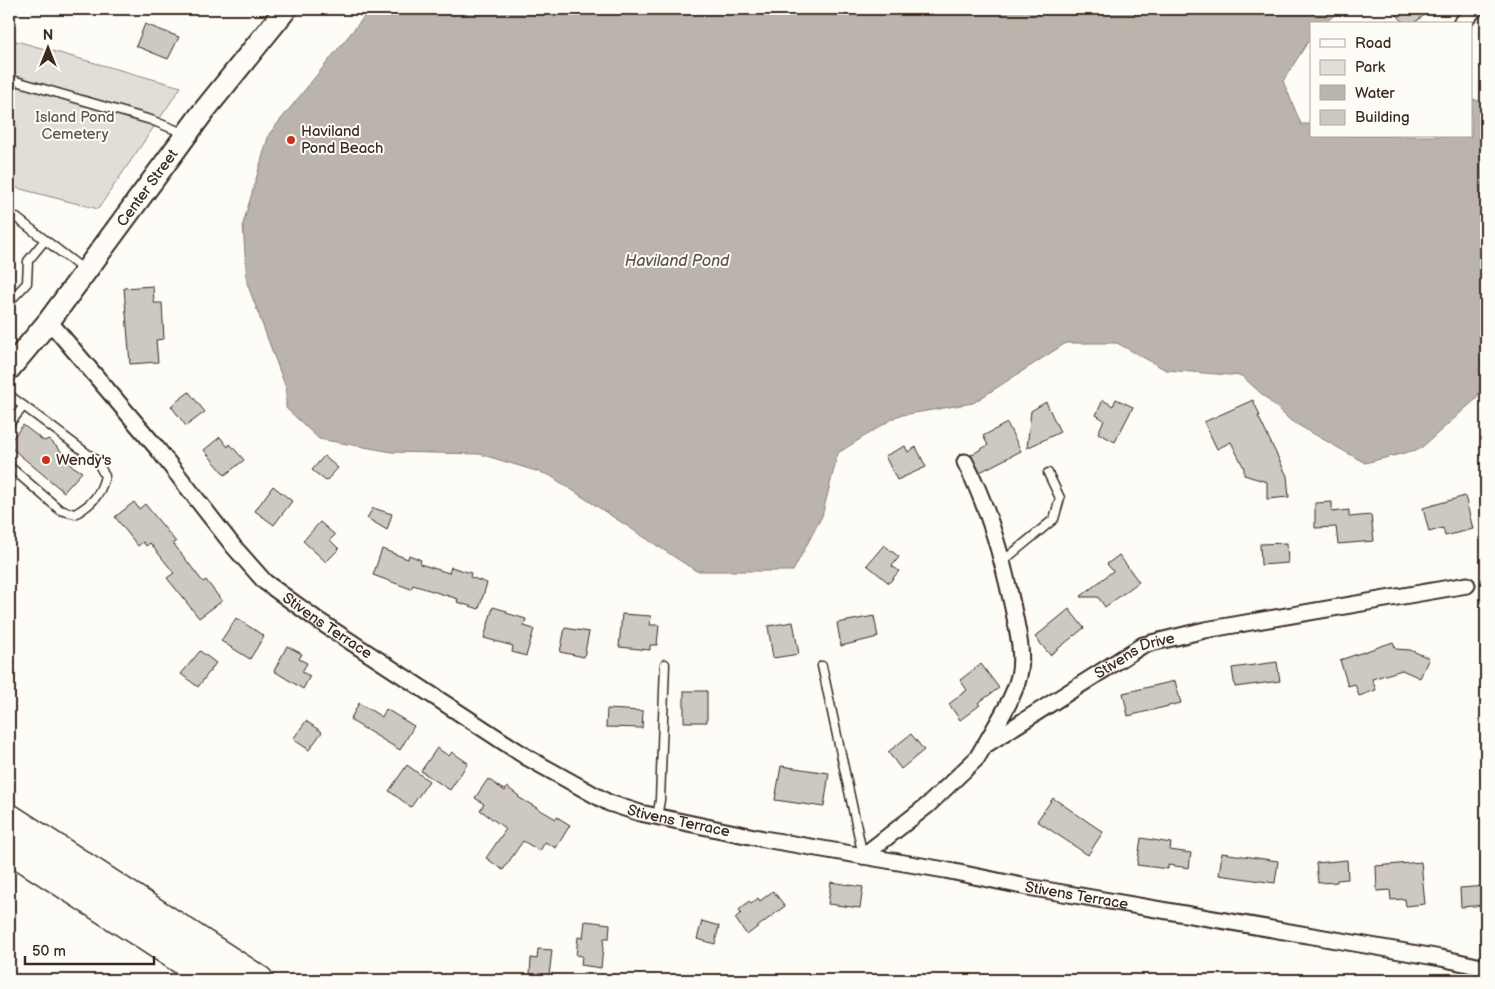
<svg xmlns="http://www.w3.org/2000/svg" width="1495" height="989" viewBox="0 0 1495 989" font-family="'Balsamiq Sans',sans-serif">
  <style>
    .green { fill: #e1ded7; stroke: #8e847a }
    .water { fill: #bbb4ad; stroke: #887d74 }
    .building { fill: #cdc8c2; stroke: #3b2a1e }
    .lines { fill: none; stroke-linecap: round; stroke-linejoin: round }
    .lane-casing { stroke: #3b2a1e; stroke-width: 11 }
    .street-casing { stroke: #3b2a1e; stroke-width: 19 }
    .secondary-casing { stroke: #3b2a1e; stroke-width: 25 }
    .highway-casing { stroke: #3b2a1e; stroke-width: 31 }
    .lane { stroke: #fdfcf7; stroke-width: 8 }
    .street { stroke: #fdfcf7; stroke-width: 15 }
    .secondary { stroke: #fdfcf7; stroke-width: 21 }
    .highway { stroke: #fdfcf7; stroke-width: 28 }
    .poi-dot { fill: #c8321e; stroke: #fdfcf7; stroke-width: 2 }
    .labels { text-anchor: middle; stroke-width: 4; stroke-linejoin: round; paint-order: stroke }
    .park-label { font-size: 15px; fill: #64574c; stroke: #fdfcf7 }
    .poi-label { font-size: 15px; fill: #3b2a1e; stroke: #fdfcf7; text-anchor: start }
    .street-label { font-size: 15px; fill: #3b2a1e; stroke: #fdfcf7 }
    .water-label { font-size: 16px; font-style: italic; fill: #615349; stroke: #fdfcf7 }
  </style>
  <rect width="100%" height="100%" fill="#fdfcf7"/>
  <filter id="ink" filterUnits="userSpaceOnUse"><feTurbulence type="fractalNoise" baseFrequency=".02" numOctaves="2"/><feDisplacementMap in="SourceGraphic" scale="10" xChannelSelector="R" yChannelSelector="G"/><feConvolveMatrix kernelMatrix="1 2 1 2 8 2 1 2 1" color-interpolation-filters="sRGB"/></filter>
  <g filter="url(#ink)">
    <path class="green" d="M9,39L181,87L98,209L9,186Z"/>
    <path class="water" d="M375,9H1341L1324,24H1311V37L1283,81L1301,124H1311V136H1471V98L1486,104V377L1476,399L1420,449L1365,463L1291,421L1242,376L1166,370L1117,343H1066L973,403L897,416L838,453L822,516L793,571H696L549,475L480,454L392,452L319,439L286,408V388L247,283L243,224L269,134L368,12Z"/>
    <path class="building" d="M1392,9H1432L1413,24H1405Z
      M145,24L179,37L168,59L136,46Z
      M153,286L154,303H162L164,339L156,340L158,362L130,364L124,288Z
      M189,392L205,412L186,426L171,406Z
      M1116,399L1133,407L1115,442L1098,433L1104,420L1096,415L1103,400L1113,406Z
      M1253,400L1260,416H1258L1287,476L1289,497L1267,499V482L1244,475V468L1231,442L1217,449L1204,422Z
      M1046,402L1060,432L1027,448L1031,411Z
      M1007,423L1021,451L980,472L971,455L988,445L983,436Z
      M23,425L44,441L49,439L68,458L66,462L82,472L64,492L9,446V443Z
      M220,437L228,447L230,444L244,460L225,475L204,450Z
      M905,446L908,452L916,447L926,467L897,480L885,456Z
      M324,456L338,468L326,481L312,470Z
      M273,486L292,501L274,525L255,511Z
      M1465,496L1473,529L1445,536L1443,528L1429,532L1423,508Z
      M134,502L139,509L145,504L176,542L173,543L203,582L206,580L222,601L199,618L167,578L174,573L150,543L146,546L143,542L138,546L115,517Z
      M1332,502V512L1349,510V517L1371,515L1374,541L1338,544L1336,527L1315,528V503Z
      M373,508L392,514L387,530L367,518Z
      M320,522L335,535L330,540L339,549L326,562L303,541Z
      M1287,543L1288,563L1261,565L1260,544Z
      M884,545L899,557L892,566L899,571L889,583L867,565Z
      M382,549L408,559L409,555L421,560L420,564L449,573L451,567L471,573L470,577L487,583L479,609L457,602L458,599L413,585L411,589L373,575Z
      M1119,555L1139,582L1105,607L1098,597H1080L1113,571L1107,564Z
      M493,607L507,611L506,613L526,619L524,626L534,629L526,656L512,652L513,646L484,638Z
      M1069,609L1084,628L1050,655L1035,637Z
      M622,614L651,616L650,625H659L657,645H650V650L619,647Z
      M874,616L878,637L841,646L837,623Z
      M236,618L264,636L250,659L221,641Z
      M793,622L799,654L773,658L768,626Z
      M565,628L589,632L584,657L560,652Z
      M1393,642L1396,649L1410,650L1429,658L1420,678L1402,670L1372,679L1376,690L1359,696L1355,684L1348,686L1340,660Z
      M287,646L302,654L299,659L307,663L302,672L310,676L303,689L274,671Z
      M200,651L216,663L198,687L181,674Z
      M1277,662L1280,681L1235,687L1232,668Z
      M981,664L999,688L978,703L980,705L960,720L949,704L967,690L960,680Z
      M1175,681L1181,703L1128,716L1123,693Z
      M684,691H707V722H684Z
      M359,703L382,717L386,709L414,726L400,750L350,720Z
      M607,709L643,711L642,728L606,727Z
      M306,721L322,732L309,750L293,739Z
      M911,734L924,750L901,769L888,752Z
      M437,748L449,756L452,752L468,763L450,790L421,771Z
      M407,765L429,781L411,807L389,791Z
      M781,766L829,773L824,807L775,800Z
      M488,779L505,791L507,787L519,796L518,797L556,819L557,817L570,825L556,848L545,842L540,851L523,841L503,870L486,858L506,829L480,810L484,804L475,798Z
      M1053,798L1103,832L1088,855L1037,821Z
      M1141,838L1171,843L1170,850L1191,853L1189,868L1168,865V869L1137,865Z
      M1222,853L1278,861L1275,883L1219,875Z
      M1347,860L1348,879L1337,880V882L1318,883L1316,863Z
      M1421,862L1425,904L1406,906L1405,899L1391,900L1390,890L1377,891L1376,866Z
      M831,882L863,887L860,908L828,904Z
      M1486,886V905L1461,907L1460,888Z
      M773,891L785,906L747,935L735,918L741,913L739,910L749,901L751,904L758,898L760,901Z
      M585,921L610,924L609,938H604L601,968L581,965L582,956L576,955L578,937L583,938Z
      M702,921L719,926L715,944L697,939Z
      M538,949L552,950L549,976L530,975L531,958L537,959Z"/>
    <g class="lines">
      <defs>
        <path id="lane" d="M9,79L151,120L186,134
          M9,212L84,270
          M9,302L27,283L28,261L45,240
          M9,395L97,461L105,476C100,496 92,504 75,514L60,510L9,466
          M9,424L24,406
          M1003,561L1054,519L1060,498L1048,473
          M822,666L863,856
          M657,817L660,800L665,664"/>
        <g id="street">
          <path d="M1461,24L1475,9"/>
          <path id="s1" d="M49,321L156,447L234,547L265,582L319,621L528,758L609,803L640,813L764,839L945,870L1022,886L1441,958L1486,968"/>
          <path d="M965,462C989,509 1002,557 1013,608C1017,627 1024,656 1019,676C1013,700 997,723 985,745"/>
          <path id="s2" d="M863,856L928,805L977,758L984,746L1143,645L1205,630L1467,585"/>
        </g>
        <g id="secondary">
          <path id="s3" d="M9,369L49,321L203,112L286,9"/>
        </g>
        <path id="highway" d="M9,818L259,980
          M9,848L213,980"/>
      </defs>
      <use href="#lane" class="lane-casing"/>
      <use href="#street" class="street-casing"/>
      <use href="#secondary" class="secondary-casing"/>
      <use href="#highway" class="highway-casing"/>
      <use href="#lane" class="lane"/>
      <use href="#street" class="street"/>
      <use href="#secondary" class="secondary"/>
      <use href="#highway" class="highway"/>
    </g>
  </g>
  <g class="poi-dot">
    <circle cx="291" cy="140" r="5"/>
    <circle cx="46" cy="460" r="5"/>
  </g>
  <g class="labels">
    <g class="park-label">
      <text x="75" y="122">Island Pond<tspan x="75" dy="17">Cemetery</tspan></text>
    </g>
    <g class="poi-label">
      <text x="301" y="136">Haviland<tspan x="301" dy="17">Pond Beach</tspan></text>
      <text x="56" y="465">Wendy's</text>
    </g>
    <g class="street-label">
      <text dy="5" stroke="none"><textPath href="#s3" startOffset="228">Center Street</textPath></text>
      <text dy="5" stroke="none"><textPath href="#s1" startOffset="415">Stivens Terrace</textPath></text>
      <text dy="5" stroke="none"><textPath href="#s2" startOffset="341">Stivens Drive</textPath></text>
      <text dy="5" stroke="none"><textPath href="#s1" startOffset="820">Stivens Terrace</textPath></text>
      <text dy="5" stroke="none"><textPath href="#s1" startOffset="1225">Stivens Terrace</textPath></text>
    </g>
    <g class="water-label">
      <text x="677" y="266">Haviland Pond</text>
    </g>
  </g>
  <rect width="1495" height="989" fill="none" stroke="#fdfcf7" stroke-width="30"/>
  <rect x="15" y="15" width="1465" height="959" fill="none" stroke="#3b2a1e" stroke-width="2" filter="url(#ink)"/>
  <rect x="1310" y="22" width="162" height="115" fill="#fdfcf7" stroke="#afa8a0"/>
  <rect x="1320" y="39" width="25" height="8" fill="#fdfcf7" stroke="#afa8a0"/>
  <text x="1355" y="48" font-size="15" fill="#3b2a1e">Road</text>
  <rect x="1320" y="60" width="25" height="15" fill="#e1ded7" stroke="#afa8a0"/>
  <text x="1355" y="72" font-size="15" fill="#3b2a1e">Park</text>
  <rect x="1320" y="85" width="25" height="15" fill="#bbb4ad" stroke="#afa8a0"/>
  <text x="1355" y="98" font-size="15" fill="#3b2a1e">Water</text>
  <rect x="1320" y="110" width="25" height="15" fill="#cdc8c2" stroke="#afa8a0"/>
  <text x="1355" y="122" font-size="15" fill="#3b2a1e">Building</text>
  <g transform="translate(48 48)" stroke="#fdfcf7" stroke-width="4" paint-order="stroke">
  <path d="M0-4L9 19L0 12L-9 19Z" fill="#3b2a1e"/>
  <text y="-8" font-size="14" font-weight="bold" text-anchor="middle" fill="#3b2a1e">N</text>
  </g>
  <path d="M25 956v8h129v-8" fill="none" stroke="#3b2a1e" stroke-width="2.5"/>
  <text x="32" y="956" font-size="15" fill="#3b2a1e" stroke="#fdfcf7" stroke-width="4" paint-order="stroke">50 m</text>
</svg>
